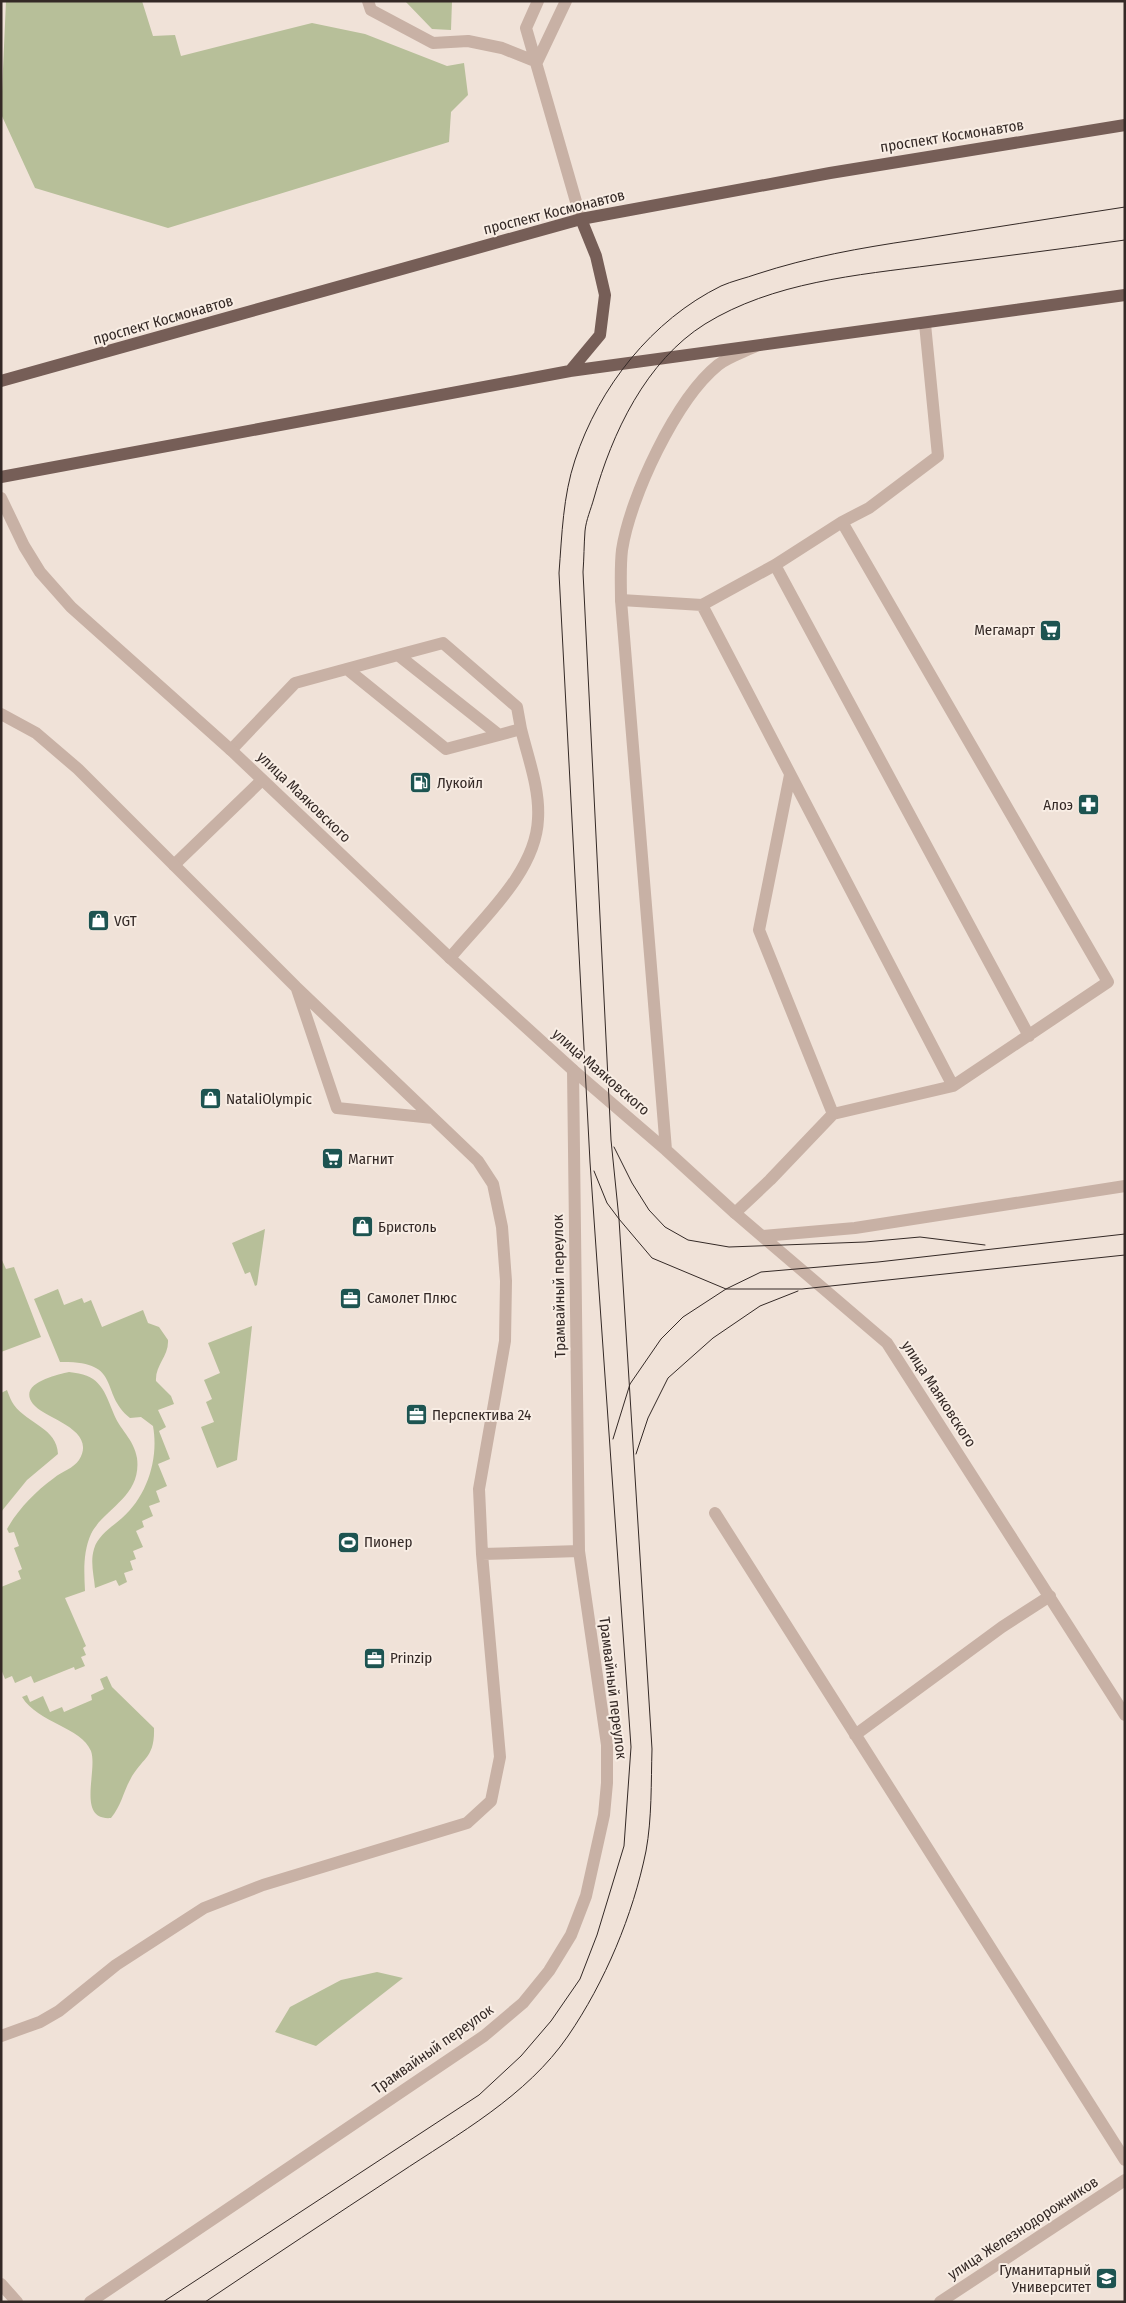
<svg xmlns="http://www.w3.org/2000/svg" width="1126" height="2303" viewBox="0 0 1126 2303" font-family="'Fira Sans Condensed',sans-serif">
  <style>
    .green { fill: #b7bf99 }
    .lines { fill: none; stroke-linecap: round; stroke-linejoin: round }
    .service { stroke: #c8b1a5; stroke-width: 12 }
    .minor { stroke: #c8b1a5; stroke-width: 12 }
    .tertiary { stroke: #c8b1a5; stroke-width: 12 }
    .primary { stroke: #765e57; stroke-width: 12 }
    .tram { stroke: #342926; stroke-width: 1 }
    .labels { text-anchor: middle; stroke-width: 4; stroke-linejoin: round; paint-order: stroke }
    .street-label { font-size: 15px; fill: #342926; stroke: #f8ede4 }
    .poi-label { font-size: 15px; fill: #342926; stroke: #f8ede4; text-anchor: start }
  </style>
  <rect width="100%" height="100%" fill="#f0e2d8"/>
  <path class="green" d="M6,1H142L153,36L175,35L181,56L312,23L365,34L447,66L464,63L468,95L451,112L449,142L168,228L35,188L1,114Z
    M405,1H452L451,30L432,29Z
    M265,1229L257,1285L255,1286L250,1272L245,1274L232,1243Z
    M1,1258L6,1269L14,1267L41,1337L1,1352Z
    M58,1289L64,1305L82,1298L84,1303L91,1300L102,1327L143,1310L148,1323L159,1327L168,1340C169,1356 155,1365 156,1381L171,1396L174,1404L158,1410L166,1427L159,1431L170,1459L158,1464L167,1486L156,1491L160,1502L149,1506L153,1516L142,1521L144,1527L136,1531L143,1547L133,1551L136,1559L130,1561L133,1570L124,1573L127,1582L119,1586L116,1580L95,1588C94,1576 90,1562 94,1549C98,1535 112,1527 122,1518C147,1496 159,1459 153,1426L141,1417L130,1418C98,1392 124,1361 60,1362L34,1299Z
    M252,1326L237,1460L217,1468L201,1427L214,1422L206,1402L212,1399L204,1380L220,1373L208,1343Z
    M69,1372C98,1375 103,1386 113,1412C119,1429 134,1439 137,1458C142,1497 104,1508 91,1534C83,1552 84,1571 85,1591L65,1598L86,1646L83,1648L86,1655L81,1657L85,1666L75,1670L74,1667L34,1683L31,1676L15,1683L12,1676L5,1679L1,1669V1587L21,1579L18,1571L22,1569L14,1548L19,1546L14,1532L9,1533L7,1529C19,1508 35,1492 54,1478C61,1472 74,1468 79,1460C98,1429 45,1419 33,1404C17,1383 57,1375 69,1372Z
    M7,1390C9,1395 11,1401 14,1405C28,1424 57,1428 58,1454L27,1480L1,1512V1393Z
    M107,1676L112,1687L154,1728C155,1759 142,1757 130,1780C123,1793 121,1806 111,1818C76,1821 98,1771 91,1751C81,1727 38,1723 22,1697L27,1695L30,1702L43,1696L50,1712L62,1707L64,1712L92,1700L91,1695L104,1689L100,1679Z
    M377,1972L403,1978L316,2046L275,2032L290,2007L341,1980Z"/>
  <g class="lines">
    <path class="service" d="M368,1L371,10L433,43L468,41L502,48L537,62
      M538,1L526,28L581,219
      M537,62L566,1
      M775,565L1029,1036
      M621,600L702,605L775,565L842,522L869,508L938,456L925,324
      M702,605L953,1086
      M398,655L443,643L517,707L521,729
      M347,669L446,749L499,735
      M231,750L295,683L398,655L499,735L521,729C528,758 540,789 538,819C536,872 482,919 450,958
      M790,775L759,930L833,1114
      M174,865L262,780
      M735,1213L770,1180L833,1114L953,1086L1108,982L842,522
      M763,1236L855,1228L1125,1186
      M715,1513L1125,2160
      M855,1735L1002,1627L1050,1596
      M1,2284L17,2302
      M940,2302L1125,2180"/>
    <path class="minor" d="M1,714L36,733L78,769L296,987L478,1161L493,1184L502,1227L506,1281L505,1341L479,1489L482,1554
      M297,989L337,1108L433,1118
      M1,2036L40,2022L59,2011L116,1965L204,1908L263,1885L467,1823L491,1801L500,1757L482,1554L579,1551
      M90,2302L484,2036L523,2003L549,1971L571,1935L586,1896L604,1815L607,1783V1745L579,1551L573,1070"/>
    <path class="tertiary" d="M1,498L24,546L40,572L71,607L231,750L450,958L573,1070L666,1150L735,1213L887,1343L1125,1715
      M666,1150L621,600C621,584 620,567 622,550C630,497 676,399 718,365C728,357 744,352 756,346"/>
    <path class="primary" d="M570,371L600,335L605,295L596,256L581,219
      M1,381L581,219L830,173L1125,125
      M1,477L570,371L1125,295"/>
    <path class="tram" d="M614,1147L632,1183L649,1210L665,1227L688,1240L729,1247L865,1242L920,1237L985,1245
      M594,1171L607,1203L619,1219L652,1258L726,1289H802L1125,1255
      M613,1439L630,1384L661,1339L683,1317L726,1289L761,1272L878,1262L1125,1234
      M636,1454L648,1418L668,1378L713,1338L760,1306L798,1291
      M163,2302L479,2095L521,2056L551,2021L580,1979L597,1935L624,1846L631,1747L590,1162L559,573C562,534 563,496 575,460C599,387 652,320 721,286C732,281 746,278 757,274C809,257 860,248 914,240C984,229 1054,218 1125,207
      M205,2302C269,2259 334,2216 398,2174C458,2134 527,2096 568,2036C605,1982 633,1915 646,1851C652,1818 651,1783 652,1749L619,1219L611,1140L583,572C584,559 584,544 585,531C586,520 591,509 594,498C612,433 646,361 705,324C773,282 857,275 934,265C998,257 1061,249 1125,240"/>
  </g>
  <defs>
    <symbol id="supermarket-square" viewBox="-11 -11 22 22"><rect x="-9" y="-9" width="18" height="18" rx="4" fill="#1d5451" stroke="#f8ede4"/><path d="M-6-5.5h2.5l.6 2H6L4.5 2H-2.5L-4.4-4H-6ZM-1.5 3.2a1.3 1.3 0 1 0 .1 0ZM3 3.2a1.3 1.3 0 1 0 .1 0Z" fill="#fff"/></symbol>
    <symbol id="fuel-square" viewBox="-11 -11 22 22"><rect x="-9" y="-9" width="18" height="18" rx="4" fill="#1d5451" stroke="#f8ede4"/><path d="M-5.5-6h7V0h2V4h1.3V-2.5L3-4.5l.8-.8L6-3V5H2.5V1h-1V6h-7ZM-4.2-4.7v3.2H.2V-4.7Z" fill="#fff"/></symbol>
    <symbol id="pharmacy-square" viewBox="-11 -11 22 22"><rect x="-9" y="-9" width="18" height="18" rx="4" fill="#1d5451" stroke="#f8ede4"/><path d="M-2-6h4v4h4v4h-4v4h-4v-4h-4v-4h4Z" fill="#fff"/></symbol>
    <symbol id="shop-square" viewBox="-11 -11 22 22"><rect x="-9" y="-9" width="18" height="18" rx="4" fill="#1d5451" stroke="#f8ede4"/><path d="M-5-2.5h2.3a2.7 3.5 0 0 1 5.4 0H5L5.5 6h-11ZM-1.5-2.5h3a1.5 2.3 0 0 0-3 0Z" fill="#fff"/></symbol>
    <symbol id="office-square" viewBox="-11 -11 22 22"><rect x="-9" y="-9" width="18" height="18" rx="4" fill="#1d5451" stroke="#f8ede4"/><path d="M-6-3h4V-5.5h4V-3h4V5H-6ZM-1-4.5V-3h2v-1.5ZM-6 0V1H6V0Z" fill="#fff"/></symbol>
    <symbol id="stadium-square" viewBox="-11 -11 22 22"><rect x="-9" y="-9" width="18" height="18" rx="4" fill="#1d5451" stroke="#f8ede4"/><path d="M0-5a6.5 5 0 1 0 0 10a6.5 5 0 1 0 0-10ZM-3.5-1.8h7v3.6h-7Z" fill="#fff"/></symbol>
    <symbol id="university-square" viewBox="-11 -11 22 22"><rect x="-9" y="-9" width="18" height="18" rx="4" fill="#1d5451" stroke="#f8ede4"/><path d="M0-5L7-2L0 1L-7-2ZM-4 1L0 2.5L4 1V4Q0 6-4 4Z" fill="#fff"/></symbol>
  </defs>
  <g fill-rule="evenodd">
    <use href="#supermarket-square" x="1038" y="618" width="25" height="25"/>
    <use href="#fuel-square" x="408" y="770" width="25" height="25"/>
    <use href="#pharmacy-square" x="1076" y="792" width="25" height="25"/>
    <use href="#shop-square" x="86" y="908" width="25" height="25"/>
    <use href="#shop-square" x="198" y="1086" width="25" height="25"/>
    <use href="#supermarket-square" x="320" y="1146" width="25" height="25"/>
    <use href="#shop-square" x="350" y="1214" width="25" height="25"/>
    <use href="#office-square" x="338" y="1286" width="25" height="25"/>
    <use href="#office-square" x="404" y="1402" width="25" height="25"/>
    <use href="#stadium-square" x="336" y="1530" width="25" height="25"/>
    <use href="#office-square" x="362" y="1646" width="25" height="25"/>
    <use href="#university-square" x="1094" y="2266" width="25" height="25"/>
  </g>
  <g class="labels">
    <g class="street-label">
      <text transform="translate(952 136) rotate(-9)" y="5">проспект Космонавтов</text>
      <text transform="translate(554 212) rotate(-14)" y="5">проспект Космонавтов</text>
      <text transform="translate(163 320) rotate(-16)" y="5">проспект Космонавтов</text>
      <text transform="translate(304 797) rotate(44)" y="5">улица Маяковского</text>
      <text transform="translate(601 1072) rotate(41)" y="5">улица Маяковского</text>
      <text transform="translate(559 1286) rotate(-91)" y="5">Трамвайный переулок</text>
      <text transform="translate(939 1394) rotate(57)" y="5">улица Маяковского</text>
      <text transform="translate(613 1688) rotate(83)" y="5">Трамвайный переулок</text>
      <text transform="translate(433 2049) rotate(-35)" y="5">Трамвайный переулок</text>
      <text transform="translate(1023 2228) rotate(-33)" y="5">улица Железнодорожников</text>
    </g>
    <g class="poi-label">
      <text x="1035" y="635" text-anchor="end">Мегамарт</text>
      <text x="437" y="788">Лукойл</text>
      <text x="1073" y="810" text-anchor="end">Алоэ</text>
      <text x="114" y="926">VGT</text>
      <text x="226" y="1104">NataliOlympic</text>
      <text x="348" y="1164">Магнит</text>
      <text x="378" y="1232">Бристоль</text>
      <text x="367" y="1303">Самолет Плюс</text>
      <text x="432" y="1420">Перспектива 24</text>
      <text x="364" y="1547">Пионер</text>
      <text x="390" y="1663">Prinzip</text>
      <text x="1091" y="2275" text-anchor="end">Гуманитарный<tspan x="1091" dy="17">Университет</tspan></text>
    </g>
  </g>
  <rect width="1126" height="2303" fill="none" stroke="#342926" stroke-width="5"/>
</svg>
